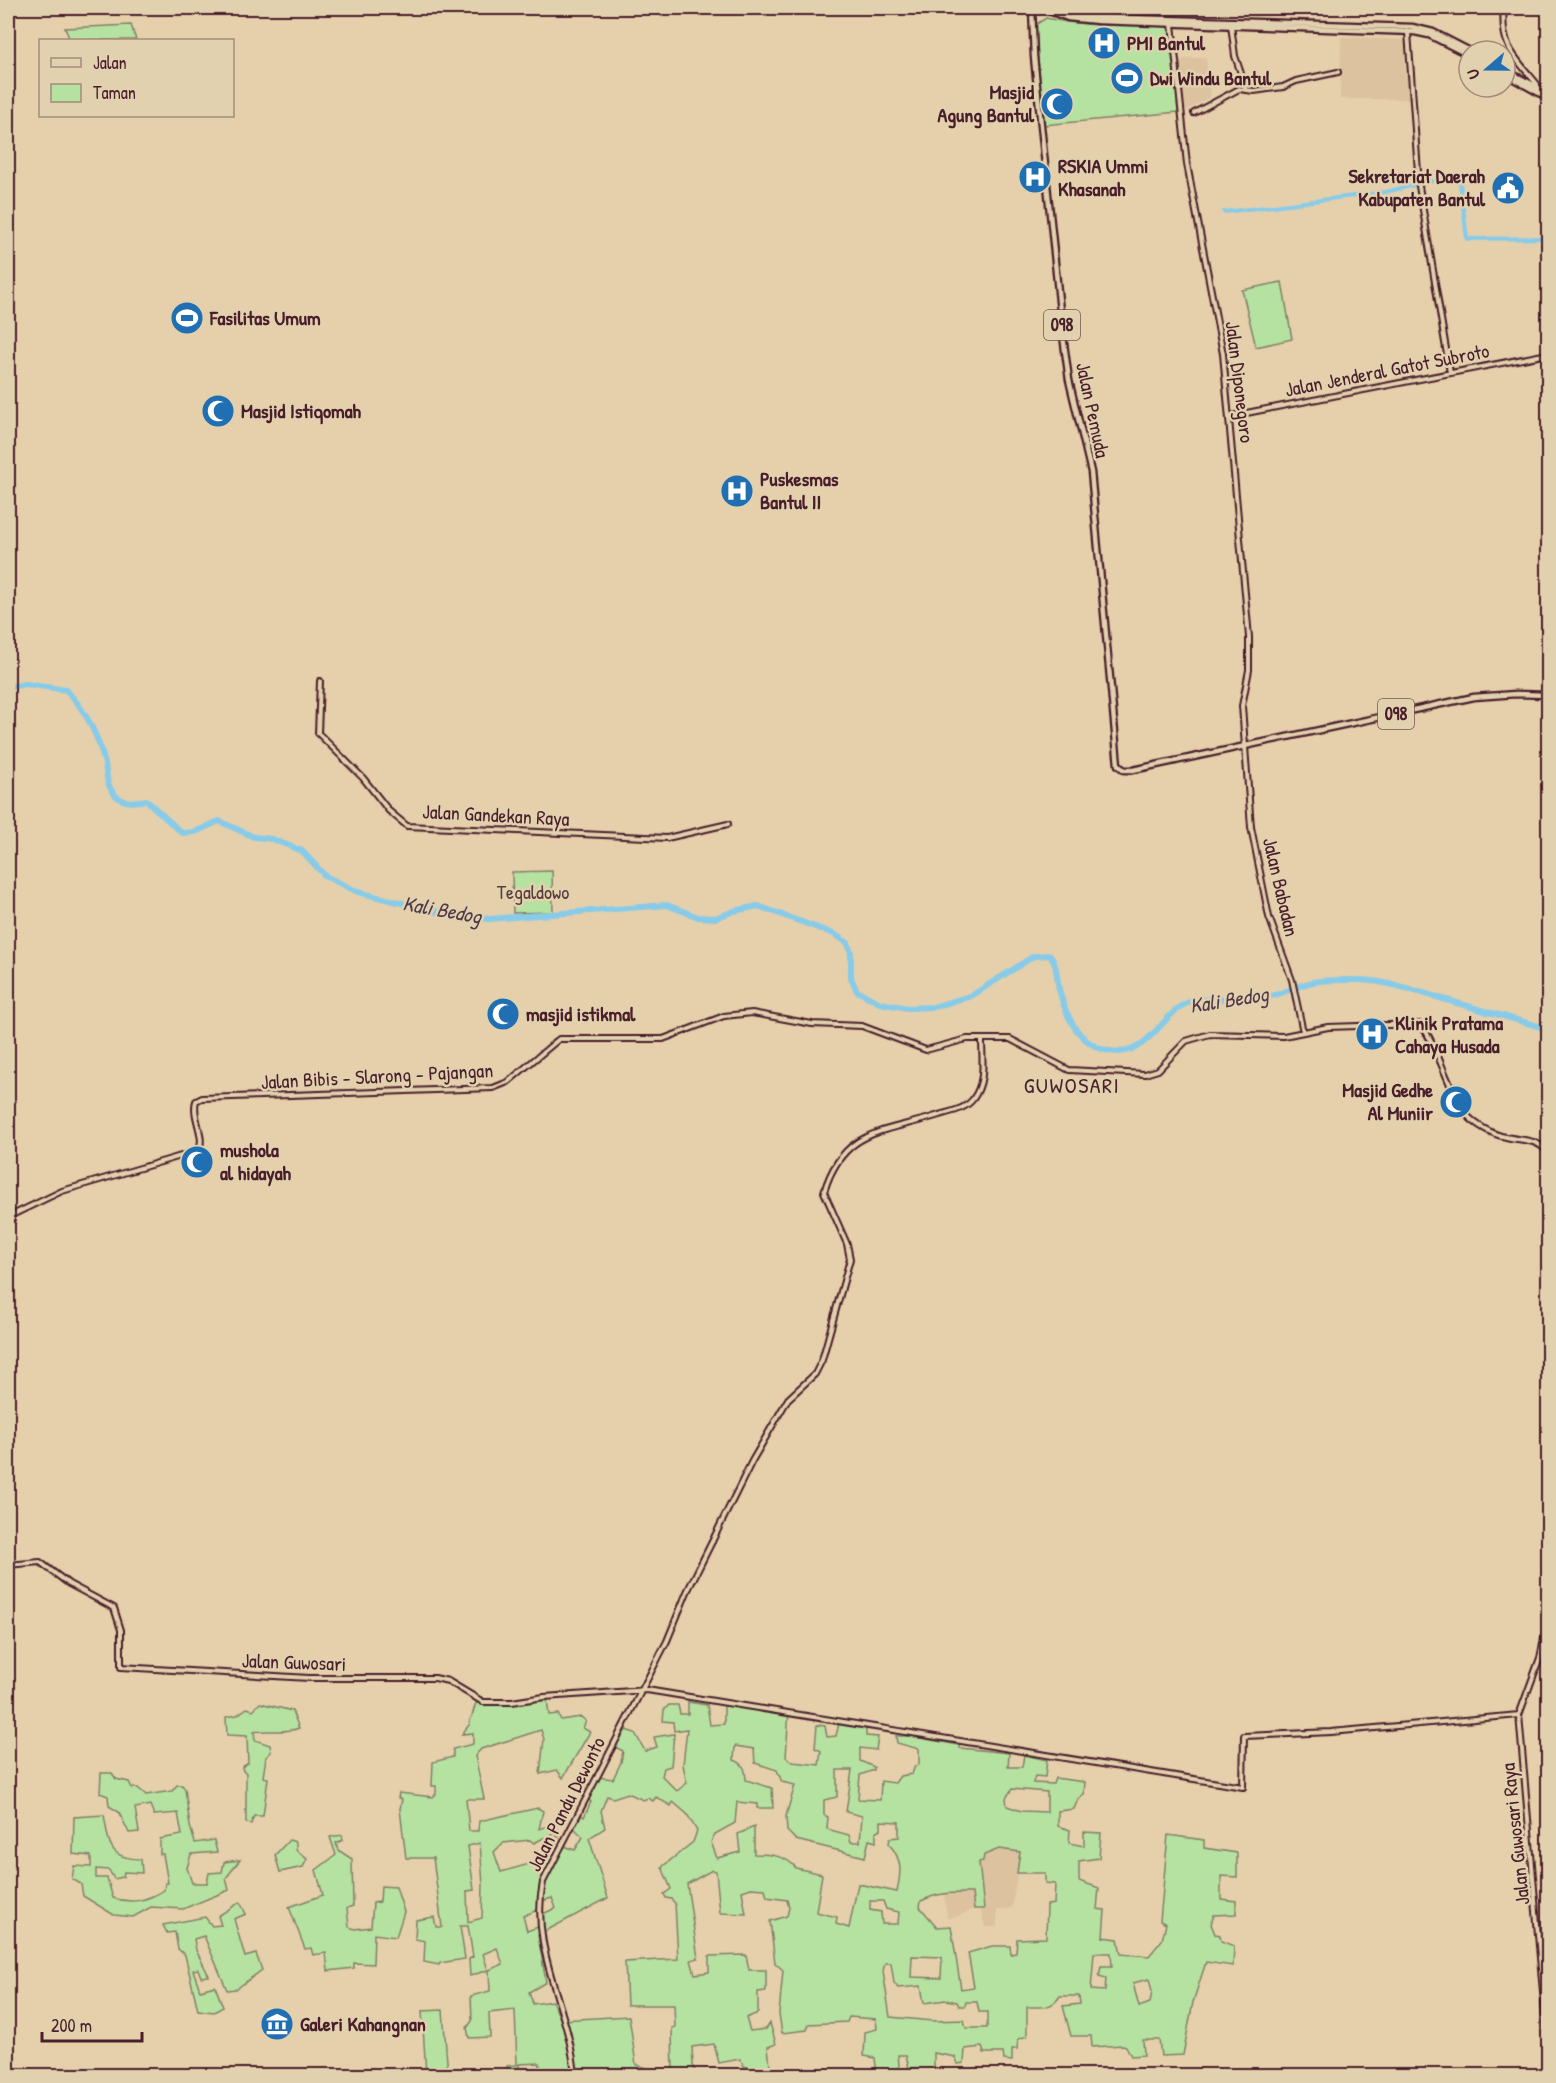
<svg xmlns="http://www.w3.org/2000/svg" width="1556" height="2083" viewBox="0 0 1556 2083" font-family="'Patrick Hand',sans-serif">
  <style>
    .built { fill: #dcc29f }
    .green { fill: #b5e2a1; stroke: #808066; stroke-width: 1.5; fill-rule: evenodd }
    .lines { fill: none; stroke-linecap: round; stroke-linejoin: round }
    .canal { stroke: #88cbe9; stroke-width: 4 }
    .river { stroke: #88cbe9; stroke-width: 6 }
    .secondary-casing { stroke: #4a1f2b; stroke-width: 8 }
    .primary-casing { stroke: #4a1f2b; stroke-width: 9 }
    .secondary { stroke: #e2d1ae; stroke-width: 4 }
    .primary { stroke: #e2d1ae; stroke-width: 4.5 }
    .labels { text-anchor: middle; stroke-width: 5; stroke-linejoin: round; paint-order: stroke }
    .shield { fill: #e2d1ae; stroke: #785452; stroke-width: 1.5 }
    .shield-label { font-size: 18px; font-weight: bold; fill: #4a1f2b }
    .poi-label { font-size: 20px; font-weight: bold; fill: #4a1f2b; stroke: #e2d1ae; text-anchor: start }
    .street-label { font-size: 20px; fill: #4a1f2b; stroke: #e2d1ae }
    .park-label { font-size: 20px; fill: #5a3c3d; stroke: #e2d1ae }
    .water-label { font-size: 21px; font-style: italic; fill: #533948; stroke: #e2d1ae }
    .quarter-label { font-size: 22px; letter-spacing: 1.5px; fill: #4a1f2b; stroke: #e2d1ae }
  </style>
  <rect width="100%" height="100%" fill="#e5d0ab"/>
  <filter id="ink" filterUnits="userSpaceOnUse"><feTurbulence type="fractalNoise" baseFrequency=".0167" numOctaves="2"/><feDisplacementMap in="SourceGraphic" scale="12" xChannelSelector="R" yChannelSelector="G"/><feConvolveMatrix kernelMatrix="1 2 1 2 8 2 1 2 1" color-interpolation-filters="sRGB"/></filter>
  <g filter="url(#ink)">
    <path class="built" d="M1341,37L1405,40V71H1409L1410,99H1340Z
      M1206,57L1210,97L1187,110L1183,107L1179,60Z
      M999,1849L1020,1852L1012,1908L997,1910V1927H985L981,1910L984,1909L979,1861L983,1855Z
      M955,1891L972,1893L974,1909L959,1916L947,1918L944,1893Z"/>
    <path class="green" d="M1046,18C1088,28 1129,25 1172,24L1178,112L1044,125L1035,25Z
      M131,25L136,40H70L65,28Z
      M1282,282L1292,339L1256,347L1242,290Z
      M552,871L553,912L513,913L512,872Z
      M547,1700L549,1715L558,1714L561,1720L581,1717L586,1721L583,1728L590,1732L563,1778L557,1770L540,1774L544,1739L541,1730L481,1749L475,1756L484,1799H466L469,1831H478L479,1821L538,1808L543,1811L539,1829L554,1824L559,1831V1837L553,1833L534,1843L530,1840L503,1843L494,1852L501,1872L540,1861L549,1864L559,1844L575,1850L583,1837L573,1827L580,1815L584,1817L591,1802L588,1799L598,1777L613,1779L621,1762L623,1751L615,1747L626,1730L635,1733L645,1751L657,1747L654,1737L674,1734L671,1766L664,1768L662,1776L677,1791L687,1783L683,1765L687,1729L674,1731L673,1722L663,1721L664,1710L669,1705H678L680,1714H688V1702L707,1705L710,1725L724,1724V1701L789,1710L786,1757L793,1762L819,1765L821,1751L815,1748L817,1725L825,1726L827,1737L836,1736L839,1723L866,1727V1736L878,1737L876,1750L860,1748V1761L874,1767V1770L860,1775L858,1799L880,1800L881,1781L895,1783L900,1776L912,1774L915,1766L919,1765V1749L897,1743L896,1736H909L959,1745L960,1748L1009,1753L1008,1767H1022L1024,1755L1047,1760L1045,1777L1035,1776L1033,1783L1053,1784L1055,1778L1085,1782L1084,1794L1078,1799L1074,1809L1058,1811V1826L1070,1830L1069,1843L1084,1846V1832L1101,1833L1099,1858L1079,1861V1881L1099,1888L1097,1909L1105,1910L1103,1937L1118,1939L1121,1954L1149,1956L1162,1940L1166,1924L1160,1921L1168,1835L1204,1840V1848L1237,1853V1877L1221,1876V1899L1236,1901V1914L1214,1915L1211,1924L1215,1934L1220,1935L1221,1941L1234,1946L1233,1966L1206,1962L1193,2002L1183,2055L1161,2056L1159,2040H1143L1144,2055L1131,2056L1126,2046L1123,2045L1092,2047L1091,2036H1071L1063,2006L1080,2004L1079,1996H1060C1052,2009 1042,2007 1027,2007V2036L1018,2039L1017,2049H1012V2061L1004,2060L1003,2053H984L982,2047L965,2049L964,2063L958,2064L955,2057L934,2053V2072L937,2075H920L918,2068H909L906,2055H898L900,2075H877L875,2058L864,2056L865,2032L877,2029L876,2019L849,2017L847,2022L809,2024L807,2030L782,2033L779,2014L783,1970L775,1963L770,1921L787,1916L789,1908L787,1900L767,1897L765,1889L751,1888L742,1891L746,1914L720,1913L716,1871L712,1870L687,1884L698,1958L691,1960L695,1974L709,1972V1956L746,1955L749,1970H766V1991L758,1992V2013L746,2018L750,2031L766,2029L770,2023L776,2044L768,2047L771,2075H752L751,2068L744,2066L740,2059L719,2063L714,2044L692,2047L693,2065L697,2075H673L672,2028L675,2027L674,2005H627L625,1962L678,1959L675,1903L671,1899L666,1898L664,1894L671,1889L662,1867L693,1842L697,1831L687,1814L673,1802L671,1806L656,1797L653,1801L648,1798L643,1800L628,1793L613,1798L607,1796L601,1811L605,1828L589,1838L608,1898L538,1935L546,1982L529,1992L533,2004L552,2001L561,2020L629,2016L636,2065L673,2075H539L540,2063L519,2064V2075H507V2066L517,2065L515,2010L489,2013L490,2037L469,2038L467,2028L472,2021L471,1996L490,1991L489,1970L503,1964L497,1948L483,1954L488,1970L470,1976L469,1959L473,1957L468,1926H460L465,1959L440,1963L439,1965L424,1962L425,1941L415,1939L416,1920L434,1917L436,1927H442L433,1858H406L400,1809L402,1799L398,1798L399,1793L433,1797L436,1794V1786H432L433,1762L453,1757V1749L473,1744V1733L462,1734L469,1725L476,1703L510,1705ZM735,1746L754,1749L755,1763L777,1770L782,1782L795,1785L786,1816L787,1831L796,1840L865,1857L869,1840L876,1842V1832L881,1829V1821L899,1822V1837L890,1838L889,1844C903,1860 901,1872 897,1892L858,1884L849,1928L836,1924L837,1917L816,1912L822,1874L796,1868C786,1855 769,1854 754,1854V1827L738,1834L740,1852L717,1858L711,1842L715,1834L735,1823L737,1802L757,1804V1808H773L772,1788L746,1780C745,1769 745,1764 734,1760ZM837,1770H852L846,1812L862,1816L860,1842H851L849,1835L827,1829L828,1817L824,1815V1800L837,1797ZM1012,1789L1047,1792V1812L1021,1811L1007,1806L1006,1798ZM480,1843L483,1885L482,1918L468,1922L467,1891L474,1890L468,1846ZM999,1849L1020,1852L1017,1873H1045V1883L1055,1884L1054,1904L1047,1905L1046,1938L1017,1939L1016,1953L1011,1954L1010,1946H992L968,1953L974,1987L961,1989L951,1926L937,1927L920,1907L921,1901C939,1892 952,1893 972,1893L974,1909H984L979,1862L983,1861L984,1855ZM552,1898L556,1908L538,1916V1927L527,1931L523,1916L542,1908V1901ZM870,1901H883L886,1909L899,1912L898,1924H882L881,1912L870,1910ZM1094,1953H1111L1112,1966H1101L1099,1976L1106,1978L1105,1991L1091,1990ZM912,1956L942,1957L941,1978L911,1977ZM885,1963H891L894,1983L898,1988L921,1986L924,2003L946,2000L957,2002L959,2006H965L966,2002H977L979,2012H987V2028H966L964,2020L933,2021L890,2017L883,1971ZM1149,1979L1152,1991L1150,2003L1139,2007L1133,1983Z
      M260,1703L292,1711L299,1728C284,1734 270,1729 254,1732L255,1740L270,1745L271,1752L266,1757L263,1777L268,1778L263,1816H254L251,1824L246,1823V1773L243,1771L242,1767L248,1763L247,1736L227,1735L226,1717L237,1715L247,1708L253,1710Z
      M101,1773H112L116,1779L129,1782L132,1788H138L146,1795L172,1791L177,1785H182L185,1789L190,1826L195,1843L214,1840L217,1852L191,1854L187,1868L192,1883H207L209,1873L222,1872L224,1862L240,1860L226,1878L229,1890L183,1909L151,1907L133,1917L114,1915L83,1896L81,1884L72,1879L74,1866L91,1867V1856L73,1854L74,1817L104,1815C109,1843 108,1859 141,1859L142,1873L124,1872L123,1877L114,1879L109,1870L96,1869V1878H107L113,1898C132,1904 146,1901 164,1890L165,1883H168L163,1854H160V1839L182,1835L178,1813L154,1815L150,1805L135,1808L139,1832L129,1833L119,1812L109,1806L108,1796L100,1793Z
      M342,1835L343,1840L336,1843L338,1850L352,1859L353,1906L347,1908L349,1927L355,1929L371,1927L373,1903L380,1902L381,1886L396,1887L404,1912L396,1937L374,1934L373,1964L354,1963V1968L328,1971L326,1953L313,1955L311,1948L305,1949L289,1907L323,1895L316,1870L336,1855L330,1837Z
      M289,1840L296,1842V1850L307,1859L303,1867L280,1872L275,1855Z
      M240,1902L246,1914L234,1919L245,1957L256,1954L262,1970L236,1989L227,1990L204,1936L194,1939L196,1950L209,1976L201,1977L198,1969L193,1970L200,1990L215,1986L223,2007L214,2012L198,2010L185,1955L178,1949L175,1932L167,1933L163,1925L205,1917L212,1926L221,1925L218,1916Z
      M443,2010L448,2075H426L422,2011Z"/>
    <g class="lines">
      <path class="canal" d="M1224,212L1385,192L1459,175L1467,239L1548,238"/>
      <path class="river" d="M8,687L26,684L66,690C86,710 98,736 105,764C107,776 106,785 115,795C124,804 135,802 146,800L182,833L195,832L219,821L254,837L272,839L302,851L325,876L358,892L450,915L489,919L667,905L698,917L715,918L734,911L758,906L834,934L848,943L851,953V978L857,991L880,1003L908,1008L933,1007L971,996L1034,956L1050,955C1058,967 1056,975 1059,989C1065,1014 1076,1040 1102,1049C1151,1066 1161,1004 1198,1000C1218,998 1237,1000 1257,999C1278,997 1294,986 1313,982C1327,979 1345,980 1359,980C1388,981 1416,991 1443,999C1478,1009 1513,1019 1548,1029"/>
      <defs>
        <path id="secondary" d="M1504,8C1500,46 1514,56 1537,84L1536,87
          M1172,24L1187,164L1223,354L1249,637V670L1242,706L1251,827L1269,917L1292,980L1303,1032
          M1231,25L1235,56L1246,88
          M1408,32L1419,186
          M1194,113L1239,89L1254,91L1283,87L1296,81L1338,72
          M1419,186L1450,373
          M1231,416L1548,354
          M320,681L318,733L363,778L389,811L407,826L667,838L728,824
          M8,1217L62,1191L198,1151C207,1138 191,1117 196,1101L202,1098L493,1088L508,1082L559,1039H663L724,1016L752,1013L812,1024L862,1026L926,1050L967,1039H1010L1069,1070L1145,1074L1158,1070L1186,1041L1210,1034L1284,1036L1328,1027L1419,1024C1432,1030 1451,1098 1466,1114C1474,1124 1493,1135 1506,1137C1522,1141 1536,1138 1548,1152
          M1548,1234V1260
          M8,1565L40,1562L69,1584L114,1608L121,1630V1667L309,1678H435L448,1681L483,1702H512L544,1697L647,1690L1243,1787L1244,1736L1331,1732L1519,1715
          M1548,1620L1540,1658L1519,1715L1548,2050
          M575,2076C570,2009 529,1950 543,1882L667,1641L687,1592L752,1461L788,1399L815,1374L822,1360L850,1259L847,1244L824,1192C843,1129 882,1133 936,1116C948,1112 965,1110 973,1099C986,1082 982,1060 982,1040"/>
        <path id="primary" d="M1032,8L1034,57L1061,321L1069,380L1091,472L1118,765L1124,770H1133L1474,697L1516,694L1548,695
          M1041,8L1068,18L1099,21L1415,32L1429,35L1469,55
          M1053,8L1076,15L1098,17L1412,27L1433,32L1470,51
          M1505,70L1548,93
          M1505,74L1548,98"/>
      </defs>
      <use href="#secondary" class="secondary-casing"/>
      <use href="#primary" class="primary-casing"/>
      <use href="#secondary" class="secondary"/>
      <use href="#primary" class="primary"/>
    </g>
  </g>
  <defs>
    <symbol id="hospital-disc" viewBox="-11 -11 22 22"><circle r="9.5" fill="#1f6fb2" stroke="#e2d1ae"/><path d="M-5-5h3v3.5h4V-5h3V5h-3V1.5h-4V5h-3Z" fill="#fff"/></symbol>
    <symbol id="stadium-disc" viewBox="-11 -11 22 22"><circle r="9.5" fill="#1f6fb2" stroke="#e2d1ae"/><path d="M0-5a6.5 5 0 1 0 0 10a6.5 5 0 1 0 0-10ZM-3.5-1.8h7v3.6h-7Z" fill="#fff"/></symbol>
    <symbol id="mosque-disc" viewBox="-11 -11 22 22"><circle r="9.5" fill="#1f6fb2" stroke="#e2d1ae"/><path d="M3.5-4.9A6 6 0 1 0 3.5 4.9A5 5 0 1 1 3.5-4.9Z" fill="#fff"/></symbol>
    <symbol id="civic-disc" viewBox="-11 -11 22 22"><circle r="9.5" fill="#1f6fb2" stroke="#e2d1ae"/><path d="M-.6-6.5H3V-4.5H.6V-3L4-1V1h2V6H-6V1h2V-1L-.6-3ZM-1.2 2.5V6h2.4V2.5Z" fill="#fff"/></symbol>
    <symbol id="museum-disc" viewBox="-11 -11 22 22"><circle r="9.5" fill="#1f6fb2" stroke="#e2d1ae"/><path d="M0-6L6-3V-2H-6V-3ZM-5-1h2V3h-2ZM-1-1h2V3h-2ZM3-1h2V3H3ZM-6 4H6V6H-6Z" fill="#fff"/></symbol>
  </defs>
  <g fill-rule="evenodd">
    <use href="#hospital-disc" x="1085" y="24" width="38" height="38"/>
    <use href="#stadium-disc" x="1108" y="59" width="38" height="38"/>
    <use href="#mosque-disc" x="1038" y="85" width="38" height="38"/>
    <use href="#hospital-disc" x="1016" y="158" width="38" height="38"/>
    <use href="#civic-disc" x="1489" y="169" width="38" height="38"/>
    <use href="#stadium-disc" x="168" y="299" width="38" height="38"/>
    <use href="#mosque-disc" x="199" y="392" width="38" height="38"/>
    <use href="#hospital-disc" x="718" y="472" width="38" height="38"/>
    <use href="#mosque-disc" x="484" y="995" width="38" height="38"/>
    <use href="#hospital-disc" x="1353" y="1015" width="38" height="38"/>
    <use href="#mosque-disc" x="1437" y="1083" width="38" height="38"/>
    <use href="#mosque-disc" x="178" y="1143" width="38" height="38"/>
    <use href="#museum-disc" x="258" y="2005" width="38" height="38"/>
  </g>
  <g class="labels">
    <g class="shield">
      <rect x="1044" y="310" width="36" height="30" rx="4.5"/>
      <rect x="1378" y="699" width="36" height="30" rx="4.5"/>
    </g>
    <g class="shield-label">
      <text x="1062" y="331">098</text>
      <text x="1396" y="720">098</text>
    </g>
    <g class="poi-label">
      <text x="1127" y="50">PMI Bantul</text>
      <text x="1150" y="85">Dwi Windu Bantul</text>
      <text x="1034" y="99" text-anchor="end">Masjid<tspan x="1034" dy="23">Agung Bantul</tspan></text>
      <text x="1058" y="173">RSKIA Ummi<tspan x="1058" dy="23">Khasanah</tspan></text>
      <text x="1485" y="183" text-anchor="end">Sekretariat Daerah<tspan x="1485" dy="23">Kabupaten Bantul</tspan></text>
      <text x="210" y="325">Fasilitas Umum</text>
      <text x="241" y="418">Masjid Istiqomah</text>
      <text x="760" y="486">Puskesmas<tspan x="760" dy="23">Bantul II</tspan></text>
      <text x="526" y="1021">masjid istikmal</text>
      <text x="1395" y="1030">Klinik Pratama<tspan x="1395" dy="23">Cahaya Husada</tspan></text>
      <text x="1433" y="1097" text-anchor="end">Masjid Gedhe<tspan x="1433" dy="23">Al Muniir</tspan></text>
      <text x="220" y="1157">mushola<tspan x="220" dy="23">al hidayah</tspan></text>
      <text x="300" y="2031">Galeri Kahangnan</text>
    </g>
    <g class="street-label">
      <text transform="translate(1387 370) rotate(-11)" y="7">Jalan Jenderal Gatot Subroto</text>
      <text transform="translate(1240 382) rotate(83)" y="7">Jalan Diponegoro</text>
      <text transform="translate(1093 410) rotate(78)" y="7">Jalan Pemuda</text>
      <text transform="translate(496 815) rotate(3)" y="7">Jalan Gandekan Raya</text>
      <text transform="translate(1281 887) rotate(77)" y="7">Jalan Babadan</text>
      <text transform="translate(377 1076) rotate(-3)" y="7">Jalan Bibis - Slarong - Pajangan</text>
      <text transform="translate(294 1662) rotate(2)" y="7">Jalan Guwosari</text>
      <text transform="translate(566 1804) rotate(-63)" y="7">Jalan Pandu Dewonto</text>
      <text transform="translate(1515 1834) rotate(-96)" y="7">Jalan Guwosari Raya</text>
    </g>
    <g class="park-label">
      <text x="533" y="899">Tegaldowo</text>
    </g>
    <g class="water-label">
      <text transform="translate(442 910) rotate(10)" y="7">Kali Bedog</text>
      <text transform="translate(1229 1000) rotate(-9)" y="7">Kali Bedog</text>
    </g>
    <g class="quarter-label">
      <text x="1072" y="1093">GUWOSARI</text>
    </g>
  </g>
  <rect width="1556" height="2083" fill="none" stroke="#e2d1ae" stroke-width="30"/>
  <rect x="15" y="15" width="1526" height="2053" fill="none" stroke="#4a1f2b" stroke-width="2" filter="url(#ink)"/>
  <rect x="39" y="39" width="195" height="78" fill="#e2d1ae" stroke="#a58a7a" stroke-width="1.5"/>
  <rect x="51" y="58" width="30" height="9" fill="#e2d1ae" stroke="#a58a7a" stroke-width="1.5"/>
  <text x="93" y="69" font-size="18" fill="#4a1f2b">Jalan</text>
  <rect x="51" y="84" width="30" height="18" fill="#b5e2a1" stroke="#a58a7a" stroke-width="1.5"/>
  <text x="93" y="99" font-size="18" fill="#4a1f2b">Taman</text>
  <g transform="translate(1487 69) rotate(250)"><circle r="28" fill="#e2d1ae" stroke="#a58a7a" stroke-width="1.5"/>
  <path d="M0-4.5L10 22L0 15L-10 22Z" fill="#1f6fb2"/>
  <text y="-9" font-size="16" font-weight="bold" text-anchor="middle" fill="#4a1f2b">U</text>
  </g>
  <path d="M42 2032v9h100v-9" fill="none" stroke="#4a1f2b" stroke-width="3"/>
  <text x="51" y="2032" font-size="18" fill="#4a1f2b" stroke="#e2d1ae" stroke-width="4.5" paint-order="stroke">200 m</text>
</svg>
